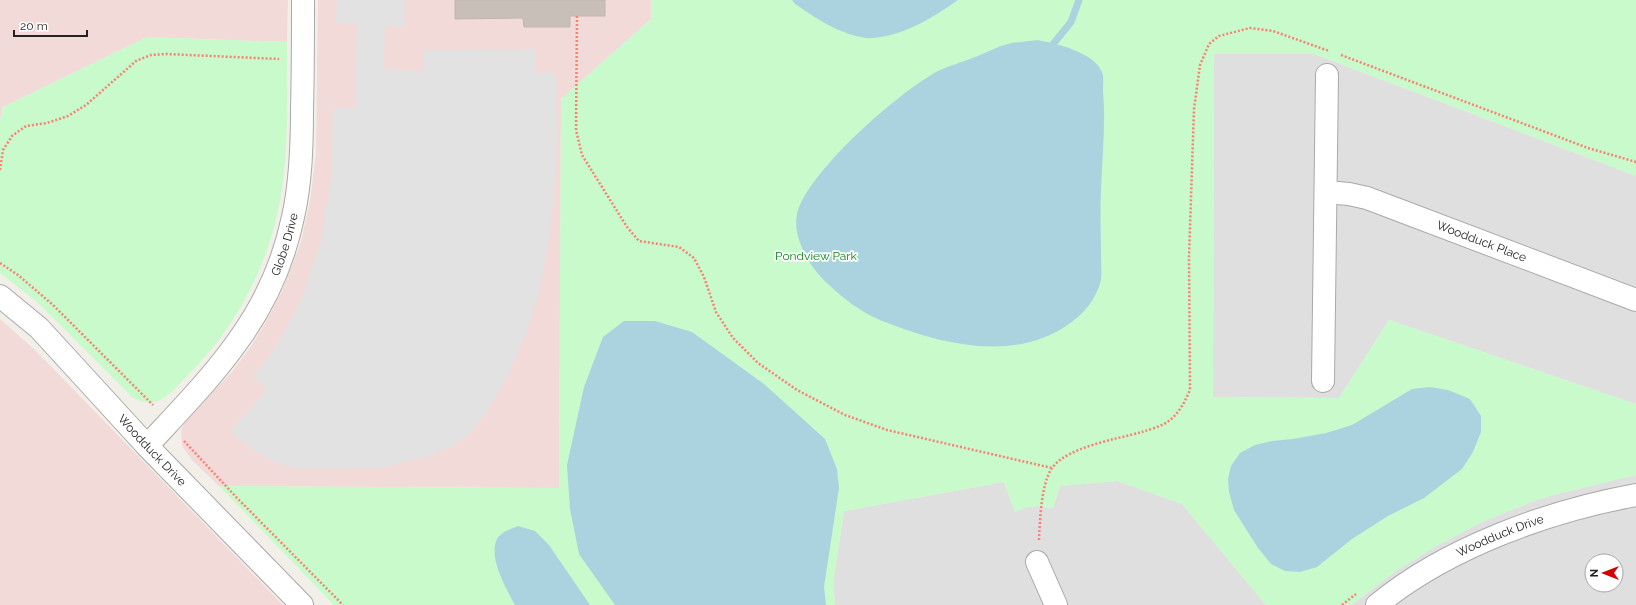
<svg xmlns="http://www.w3.org/2000/svg" width="1636" height="605" viewBox="0 0 1636 605" font-family="Raleway,sans-serif">
  <style>
    .residential { fill: #e0dfdf; fill-rule: evenodd }
    .commercial { fill: #f2dad9 }
    .park { fill: #c8facc }
    .parking { fill: #e2e2e2 }
    .water { fill: #aad3df }
    .lines { fill: none; stroke-linecap: round; stroke-linejoin: round }
    .stream { stroke: #aad3df; stroke-width: 7 }
    .building { fill: #c7bfb8; stroke: #c4b6ab }
    .street-casing { stroke: #a9a9a9; stroke-width: 24 }
    .path { stroke: #fa8072; stroke-width: 2.5; stroke-dasharray: 2 2; stroke-linecap: butt }
    .street { stroke: #fff; stroke-width: 22 }
    .labels { text-anchor: middle; stroke-width: 3.5; stroke-linejoin: round; paint-order: stroke }
    .street-label { font-size: 12px; fill: #222; stroke: #fff }
    .park-label { font-size: 12px; fill: #0c8416; stroke: #fff }
  </style>
  <rect width="100%" height="100%" fill="#f2efe9"/>
  <path class="residential" d="M1214,54H1314L1636,176V404L1389,320L1339,398L1213,397Z
    M1636,475V605H1351L1396,571L1438,545L1484,521L1534,501L1557,494ZM1592,561H1616V585H1592Z
    M1118,481L1182,504L1266,605H835L833,583L844,511L1004,482L1015,512L1023,508L1036,506L1053,508L1060,486Z"/>
  <path class="commercial" d="M0,0H288L287,42L147,37L3,107L0,120Z
    M318,0H651V19L561,99L559,488L219,486L192,460L182,446L181,431L186,419L231,373L250,348L266,322L282,291L301,242L310,201L316,153Z
    M0,319L35,350L283,605H0Z"/>
  <path class="park" d="M651,0H1636V176L1314,54H1214L1213,397L1339,398L1389,320L1636,404V475L1557,494L1534,501L1484,521L1438,545L1396,571L1351,605H1266L1182,504L1118,481L1060,486L1053,508C1039,505 1028,506 1015,512L1004,482L844,511L833,583L835,605H334L219,486L559,488L561,99L651,19Z
    M147,37L287,42C287,88 289,135 283,181C274,255 240,324 187,376C170,393 158,412 132,397L36,301L0,273V120L3,107Z"/>
  <path class="parking" d="M337,0H405L404,27L385,26L384,69L423,71L424,50L536,49V73H556L557,140L554,190L549,239L539,293L525,336L509,373L490,407L473,430L454,445L433,455L381,468L300,469L279,464L257,453L230,432L267,389L253,376L273,351L289,324L302,297L312,269L321,241L331,181L333,108H355L357,23H336Z"/>
  <path class="water" d="M792,0H958C934,17 910,32 881,37C877,37 871,39 866,38C839,34 817,19 795,4Z
    M1037,40C1055,43 1094,52 1102,72C1104,77 1103,86 1103,91C1106,124 1102,158 1101,191C1100,212 1101,234 1101,255C1101,263 1102,272 1101,280C1096,300 1083,315 1066,326C1011,363 937,343 880,320C859,311 844,299 828,284C810,268 792,238 797,214C807,172 900,91 938,71C951,65 966,61 980,55C990,51 1001,45 1012,43C1020,42 1029,41 1037,40Z
    M624,321H655L692,332L764,384L825,439L837,469L839,488L824,587L826,605H615L579,554L570,509L567,465L584,387L603,337Z
    M1430,387L1448,390L1470,399L1481,416V432L1473,452L1462,469L1424,498L1388,516L1352,539L1317,567L1300,572L1285,571L1271,564L1258,548L1234,510L1229,492L1228,479L1231,466L1240,453L1255,445L1272,441L1293,439L1326,433L1352,425L1412,389Z
    M518,526L535,531L549,545L590,605H515C506,588 488,558 497,539C501,532 511,529 518,526Z"/>
  <g class="lines">
    <path class="stream" d="M1054,43L1071,22L1079,0"/>
  </g>
  <path class="building" d="M455,0H605V16H570V27H524L523,18L455,19Z"/>
  <g class="lines">
    <defs>
      <g id="street">
        <path id="s1" d="M1326,192L1349,194L1367,198L1636,300"/>
        <path id="s2" d="M0,296L39,328L147,446L302,605"/>
        <path d="M1323,381L1327,75"/>
        <path id="s3" d="M147,446C179,411 213,377 240,338C265,303 284,260 293,217C301,182 302,145 302,109C303,73 303,36 303,0"/>
        <path d="M1037,562L1056,605"/>
        <path id="s4" d="M1377,605C1446,548 1548,511 1636,495"/>
      </g>
    </defs>
    <use href="#street" class="street-casing"/>
    <path class="path" d="M577,16L576,130L582,155L627,227L639,241L679,247L694,258L704,277L716,312L733,338L758,363L797,390L845,415L887,430L1052,468
      M1341,55L1588,148L1636,162
      M0,170L3,150L12,136L26,126L47,123L68,116L86,105L136,61L151,55L166,54L279,59
      M0,263L18,275L53,305L153,405
      M184,441L237,498L343,605
      M1039,540C1040,520 1041,484 1052,468C1067,447 1117,439 1142,432C1151,429 1163,426 1170,420C1180,412 1185,401 1190,390L1189,257L1194,109L1200,65L1209,44L1219,36L1250,28L1273,31L1329,51
      M1342,605L1356,594"/>
    <use href="#street" class="street"/>
  </g>
  <g class="labels">
    <g class="street-label">
      <text dy="4" stroke="none"><textPath href="#s1" startOffset="164">Woodduck Place</textPath></text>
      <text dy="4" stroke="none"><textPath href="#s3" startOffset="247">Globe Drive</textPath></text>
      <text dy="4" stroke="none"><textPath href="#s2" startOffset="217">Woodduck Drive</textPath></text>
      <text dy="4" stroke="none"><textPath href="#s4" startOffset="142">Woodduck Drive</textPath></text>
    </g>
    <g class="park-label">
      <text x="816" y="260">Pondview Park</text>
    </g>
  </g>
  <g transform="translate(1604 573) rotate(270)"><circle r="19" fill="#ffffff" stroke="#a7a7a7"/>
  <path d="M0-3L7 15L0 10L-7 15Z" fill="#d40000"/>
  <text y="-6" font-size="11" font-weight="bold" text-anchor="middle" fill="#222222">N</text>
  </g>
  <path d="M14 30v6h73v-6" fill="none" stroke="#222222" stroke-width="2"/>
  <text x="20" y="30" font-size="12" fill="#222222" stroke="#ffffff" stroke-width="3" paint-order="stroke">20 m</text>
</svg>
